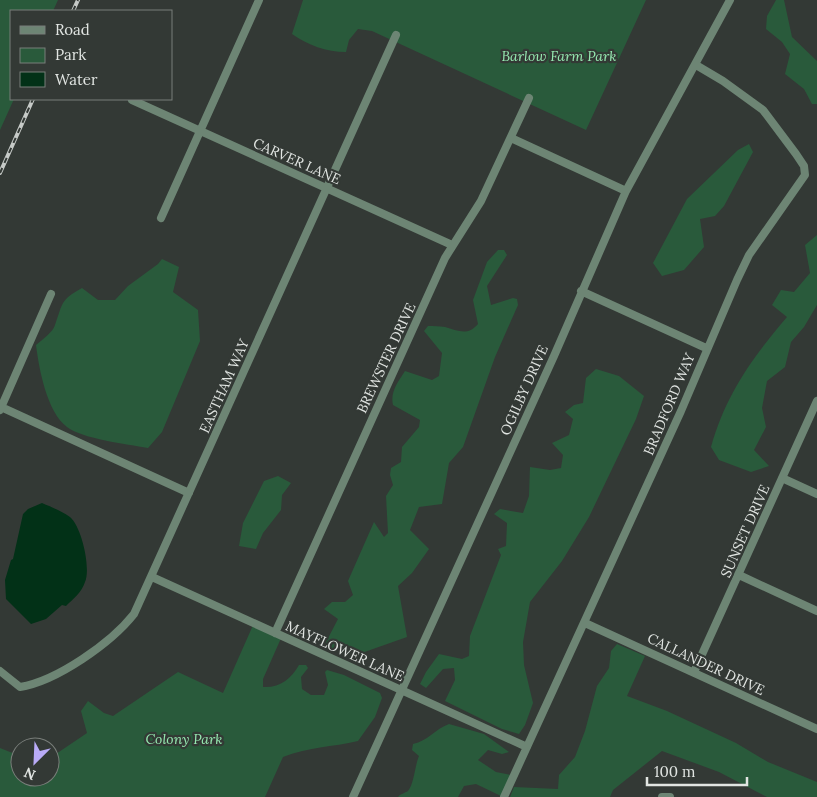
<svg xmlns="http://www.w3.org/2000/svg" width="817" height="797" viewBox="0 0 817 797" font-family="Lora,serif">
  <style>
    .green { fill: #295a3b }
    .water { fill: #023117 }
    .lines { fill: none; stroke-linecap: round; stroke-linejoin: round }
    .minor { stroke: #6d8574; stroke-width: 8 }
    .rail-casing { stroke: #c6cac7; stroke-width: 4 }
    .rail { stroke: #333935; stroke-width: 2; stroke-dasharray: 5.5; stroke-linecap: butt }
    .labels { text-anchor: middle; stroke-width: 4.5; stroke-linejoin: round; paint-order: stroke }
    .park-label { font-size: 14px; font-style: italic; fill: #95e8b0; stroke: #333935 }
    .street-label { font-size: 14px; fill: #e1e5e2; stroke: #333935 }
  </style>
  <rect width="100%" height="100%" fill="#333935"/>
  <path class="green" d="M0,0H58L53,11H11V99H14L0,130Z
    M303,0H646L586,130L372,31L358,29L349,40L346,52C326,52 308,45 292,34Z
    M776,0H784L792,37L817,61V104H812L804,89L785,74L790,54L782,42L766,29L767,16Z
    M749,144L753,152L724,206L715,216L700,219L704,247L684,270L662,276L653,263L687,199L738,150Z
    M817,235V305L804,327L791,342L785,367L767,381L762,408L766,427L754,450L769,466L751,472L719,460L711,447C726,394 752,358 787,317L772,305L781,290L794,292L810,273L805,245Z
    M498,250H504L507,255L487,286L491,305L513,298L517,299L518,305L495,357L463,447L449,463L442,504L419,507L410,530L429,549L412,573L398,586L407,637L356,655L343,654L325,644L338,619L324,609L332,602H345L353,595L348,581L374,522L384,537L388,533L386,496L393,485L390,475L391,468L401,462L402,447L419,427L420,420L393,405C390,392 398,382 405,371L432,380L439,376L442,353L424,331L428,326C433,326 439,326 445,327C457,330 467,337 478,324L473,300L487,262Z
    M162,259L179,267L173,292L198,310L200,341L162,432L148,448C126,444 83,439 67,427C47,412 39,369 36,345C42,340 53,332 55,325C63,303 60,300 82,288L98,300H115L128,286L158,264Z
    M596,369L619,376L644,396L636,419L589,517L562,561L530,602L523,642L524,665L533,703L525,725L519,734L502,729L445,701L455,680L454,668L443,669L426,688L420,684L426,672L439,654L462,659L469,656L470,636L501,555L498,549L506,546L507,523L494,514L500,509L523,513L529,496L530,467L550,470L561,468L563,455L552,443L569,435L573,419L565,412L574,405L583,403L586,378Z
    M278,476L291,483L282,495L281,510L263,533L256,549L239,546L243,523L264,481Z
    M254,623L282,636L263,679V687C280,688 291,679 299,665H306L308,668L301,677L302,689L311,695H324L328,685L325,672L327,670L344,675L380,693L382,698L375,717L358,741C333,747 307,747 283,757L265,797H0V748L20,756V777H50V758L87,733L81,711L88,701L104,713L113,716L178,672L223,693Z
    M617,644L645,656L627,696L667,711L736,743L768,762L817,782V797H767L719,772L662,751L613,790L610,797H510L514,787L558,789L559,775L575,757L585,731L597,686L609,668L611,651Z
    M449,724L484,734L509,752L502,754L488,750L478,760L496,772L511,775L501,796L476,784L464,786L458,797H398C400,794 405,793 408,791C414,784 415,765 419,756L412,750L413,744C428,741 435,729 449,724Z"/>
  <path class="water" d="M42,503C51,507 62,511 70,517C82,527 91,569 85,582C82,592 73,599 66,606L62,605L46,619L31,624L6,599L5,580L11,560L13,559L23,514L28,509Z"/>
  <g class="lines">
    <path class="minor" d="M132,100L452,245
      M511,138L626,191
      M161,218L259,0
      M581,291L706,348
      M1,407L189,493
      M0,410L51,294
      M782,478L817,494
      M739,575L817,611
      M152,577L527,747
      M585,623L817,729
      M275,633L445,258L481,201L529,98
      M0,671L20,687C57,681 111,643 134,614L396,35
      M694,672L817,401
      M353,797L554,356L626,191L730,0
      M504,797L681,411L737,280L749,255L805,175L804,166L796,154L763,110L723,81L696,65
      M662,797H670"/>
    <defs>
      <path id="rail" d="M73,11L78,0
        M0,173L33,99"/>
    </defs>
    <use href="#rail" class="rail-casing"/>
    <use href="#rail" class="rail"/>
  </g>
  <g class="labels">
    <g class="park-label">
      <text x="559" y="61">Barlow Farm Park</text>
      <text x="184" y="744">Colony Park</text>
    </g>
    <g class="street-label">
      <text transform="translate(297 161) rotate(24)" y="5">CARVER LANE</text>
      <text transform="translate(386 358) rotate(-65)" y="5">BREWSTER DRIVE</text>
      <text transform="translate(224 386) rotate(-66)" y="5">EASTHAM WAY</text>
      <text transform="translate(524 390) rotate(-66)" y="5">OGILBY DRIVE</text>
      <text transform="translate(669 404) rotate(-67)" y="5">BRADFORD WAY</text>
      <text transform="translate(745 531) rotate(-66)" y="5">SUNSET DRIVE</text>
      <text transform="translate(345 651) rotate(24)" y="5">MAYFLOWER LANE</text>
      <text transform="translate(706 664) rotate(25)" y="5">CALLANDER DRIVE</text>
    </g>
  </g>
  <rect x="10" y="10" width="162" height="90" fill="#333935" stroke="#797e7a"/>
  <rect x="20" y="26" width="25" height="8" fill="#6d8574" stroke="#797e7a"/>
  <text x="55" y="35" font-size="15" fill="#e1e5e2">Road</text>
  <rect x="20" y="48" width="25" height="15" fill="#295a3b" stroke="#797e7a"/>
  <text x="55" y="60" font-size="15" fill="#e1e5e2">Park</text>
  <rect x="20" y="72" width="25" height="15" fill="#023117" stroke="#797e7a"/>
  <text x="55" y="85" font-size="15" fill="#e1e5e2">Water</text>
  <g transform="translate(35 762) rotate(204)"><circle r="24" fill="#333935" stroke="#797e7a"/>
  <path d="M0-4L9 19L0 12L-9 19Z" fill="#b9abf7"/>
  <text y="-8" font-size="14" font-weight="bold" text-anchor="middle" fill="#e1e5e2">N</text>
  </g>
  <path d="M647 777v8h100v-8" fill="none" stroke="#e1e5e2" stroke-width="2.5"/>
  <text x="654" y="777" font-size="15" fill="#e1e5e2" stroke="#333935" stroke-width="4" paint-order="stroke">100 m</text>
</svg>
